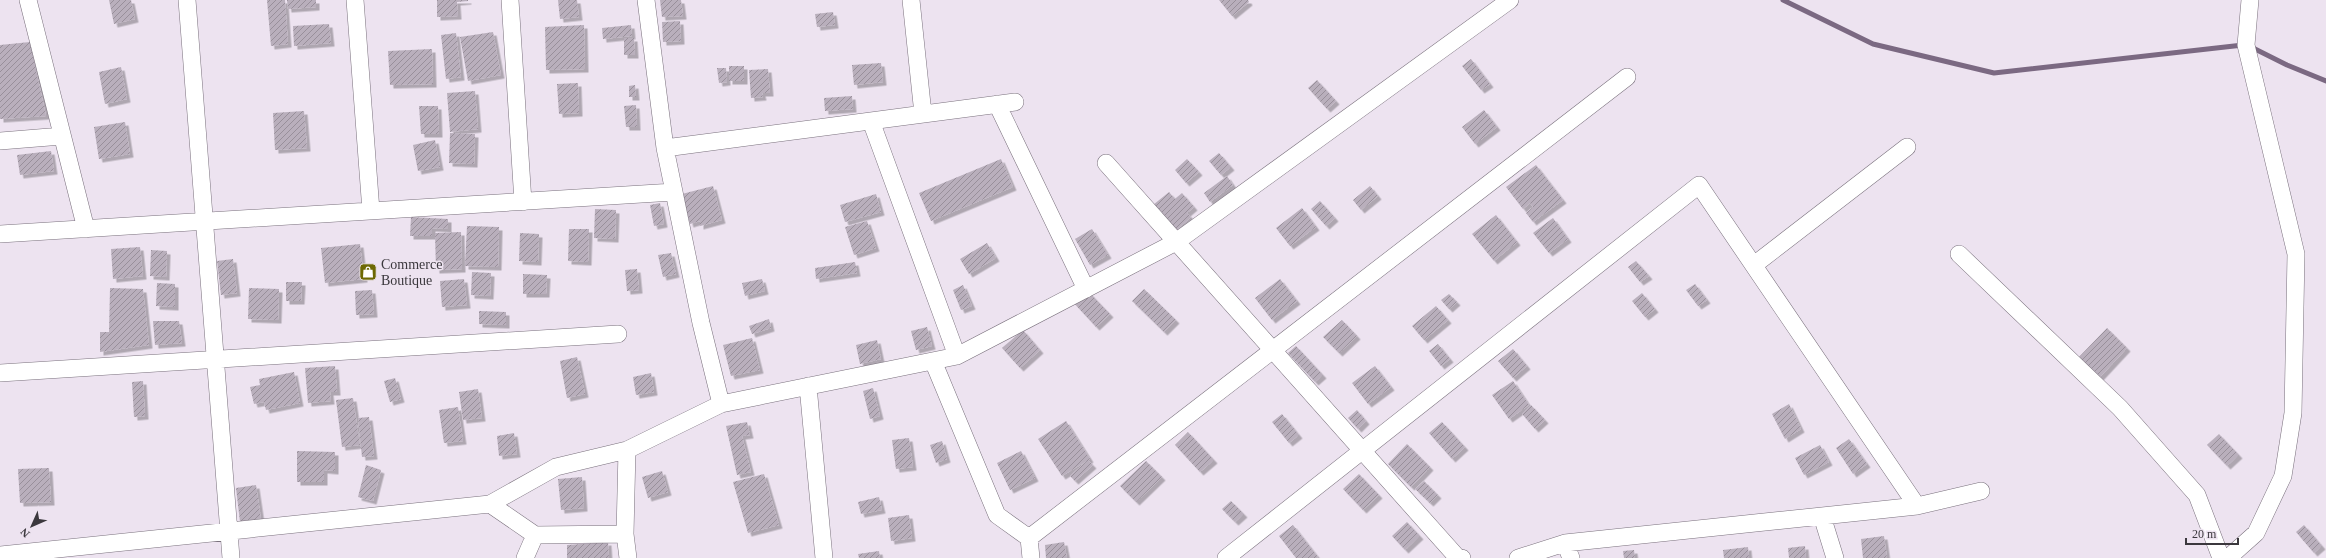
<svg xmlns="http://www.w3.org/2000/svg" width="2326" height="558" viewBox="0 0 2326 558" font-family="'Times New Roman',serif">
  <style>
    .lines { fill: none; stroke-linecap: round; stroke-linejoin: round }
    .stream { stroke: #7b6982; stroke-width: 5 }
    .building { fill: url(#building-hatch); filter: url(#shadow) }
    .minor-casing { stroke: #7a717d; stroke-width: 18 }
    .minor { stroke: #fff; stroke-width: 17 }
    .labels { text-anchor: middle; stroke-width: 3; stroke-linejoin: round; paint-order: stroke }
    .poi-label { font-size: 14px; fill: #3b383d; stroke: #ede3f0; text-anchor: start }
  </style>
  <defs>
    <pattern id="building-hatch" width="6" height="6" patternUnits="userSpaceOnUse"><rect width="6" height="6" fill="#b9afbc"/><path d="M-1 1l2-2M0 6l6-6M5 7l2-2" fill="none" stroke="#988f9a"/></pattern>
    <filter id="shadow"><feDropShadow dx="3.5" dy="3.5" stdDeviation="0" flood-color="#0004"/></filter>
  </defs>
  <rect width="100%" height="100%" fill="#ede3f0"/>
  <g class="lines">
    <path class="stream" d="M1783,0L1873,44L1994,73L2243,45
      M2251,47L2287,65L2326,81"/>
  </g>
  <path class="building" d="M109,0H131L135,19L114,24Z
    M267,0H285L288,44L271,46Z
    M287,0H316V7L288,9Z
    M437,0H468V1L457,2L458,16L437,17Z
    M558,0H577L579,17L560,19Z
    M660,0H681L683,16L662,17Z
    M1219,0H1248L1249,2L1232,16Z
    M833,12L835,25L817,27L815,14Z
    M680,21L681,41L663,42L662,22Z
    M329,24L331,43L294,46L293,26Z
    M584,25L585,69L546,70L545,27Z
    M631,25L632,36L603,39L602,28Z
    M493,32L501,75L468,81L460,37Z
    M456,33L461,77L446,79L441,35Z
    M624,38H634L635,55H624Z
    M30,42L46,116L0,119V45Z
    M432,49L433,84L390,85L388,51Z
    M1471,59L1490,84L1481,90L1462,66Z
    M881,63L883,82L854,85L852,65Z
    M729,66H744V81H729Z
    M121,67L127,99L105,104L99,72Z
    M717,68H726L727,82L719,83Z
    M768,69L770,93H762L763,97L751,98L749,70Z
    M1317,80L1336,101L1327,109L1308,88Z
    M578,83L579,113L559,114L557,84Z
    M635,85L636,97H629V86Z
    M475,91L478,129L450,132L447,93Z
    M852,96L853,109L825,111L824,98Z
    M636,105L637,127H626L624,106Z
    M419,106H438L439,134H421Z
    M1484,110L1497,127L1475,144L1462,127Z
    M304,111L307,148L275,150L273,113Z
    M125,122L130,154L99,159L94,127Z
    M450,133L475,134L474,164L449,163Z
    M435,140L440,167L418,171L413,145Z
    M51,151L54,171L20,175L17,155Z
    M1219,153L1231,167L1221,175L1209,161Z
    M1001,159L1013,187L931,221L919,193Z
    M1187,159L1199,172L1186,183L1175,170Z
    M1536,165L1563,200L1533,222L1526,213L1533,207L1530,203L1523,209L1506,187Z
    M1227,176L1233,185L1210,202L1204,193Z
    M713,186L722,220L700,226V221L690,224L682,194Z
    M1370,186L1378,196L1361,210L1353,200Z
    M1169,192L1175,199L1182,193L1194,207L1187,213L1191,217L1175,231L1153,205Z
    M876,194L881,212L845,222L840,205Z
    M1320,201L1335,218L1326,226L1311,209Z
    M660,203L664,224L654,226L650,205Z
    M1302,208L1316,227L1290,246L1276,228Z
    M595,209L616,210L615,239L594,238Z
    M1496,215L1517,242L1494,261L1472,234Z
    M411,217L448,219V229L432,228V236H410Z
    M1553,218L1568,239L1549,253L1533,233Z
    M867,221L876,248L854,255L845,227Z
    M467,226L499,227L498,267L465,266Z
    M569,229H589L588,262L568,261Z
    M1092,229L1108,255L1090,265L1075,239Z
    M461,232L462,269L436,270L435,233Z
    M520,233L539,234L538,262L519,261Z
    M987,243L996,258L969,274L960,259Z
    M360,244L364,279L325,283L321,248Z
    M140,247L143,276L113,279L111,249Z
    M151,250L167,251L166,277L150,276Z
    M671,253L676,274L663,277L658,255Z
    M233,259L237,293L221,295L217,261Z
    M1636,261L1649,276L1640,282L1628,267Z
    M855,262L857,273L816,279L815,268Z
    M637,269L639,290L627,291L625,270Z
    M472,272L491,273L490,296L471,295Z
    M523,274L547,275L546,294H523Z
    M464,279L467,305L442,307L440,281Z
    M762,279L765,291L745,296L742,283Z
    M1280,279L1297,301L1272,320L1255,298Z
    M286,282H302L301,301H286Z
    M157,283L175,284V307L156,306Z
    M1695,284L1707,300L1698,306L1686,290Z
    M963,285L972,306L961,310L953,290Z
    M110,288L143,289L149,345L100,352V332H109Z
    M249,288L279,289L278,320L248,319Z
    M1086,289L1110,314L1096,327L1073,302Z
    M1144,289L1176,320L1164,332L1132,301Z
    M372,290L374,314L356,315L355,291Z
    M1642,293L1655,309L1645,317L1632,301Z
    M1449,294L1457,302L1449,309L1441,300Z
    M1436,306L1448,320L1424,340L1412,326Z
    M479,311L506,312V325L479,324Z
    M769,319L771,328L752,334L749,326Z
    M1342,320L1357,336L1339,353L1323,337Z
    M153,321H179L182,343L155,345Z
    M927,327L932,346L916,350L911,331Z
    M2107,328L2127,348L2100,377L2079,357Z
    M1023,330L1040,350L1020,368L1002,348Z
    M752,338L760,370L731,376L723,345Z
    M877,340L881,359L860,364L856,345Z
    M1438,344L1450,359L1441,366L1429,351Z
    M1296,346L1323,375L1315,382L1288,353Z
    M1513,349L1527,366L1513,378L1498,361Z
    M577,357L585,394L567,398L560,361Z
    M335,366L337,392H330L331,401L308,403L305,368Z
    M1375,366L1391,387L1368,404L1352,383Z
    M294,372L300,403L266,410L264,402L254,404L250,387L260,385L259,379Z
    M651,373L654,392L636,395L633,377Z
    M395,378L401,399L390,402L384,381Z
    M143,381L145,416L134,417L132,382Z
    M1513,381L1529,405L1509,419L1492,395Z
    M873,388L880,416L870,419L863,391Z
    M478,389L482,418L463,420L459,392Z
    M353,398L360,445L342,447L336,400Z
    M1789,404L1801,429L1785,439L1772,414Z
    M1531,405L1545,420L1535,429L1522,414Z
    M458,407L463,441L444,443L439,410Z
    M1357,410L1366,421L1358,429L1348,418Z
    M1282,414L1299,435L1289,443L1272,422Z
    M369,417L374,456L362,457L358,418Z
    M1066,421L1090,459L1062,476L1038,439Z
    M747,422L750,435L742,436L751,472L737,475L726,426Z
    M1442,422L1465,447L1452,459L1429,433Z
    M1188,432L1214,460L1200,472L1175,445Z
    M514,433L517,454L499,456L497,436Z
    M2219,434L2239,455L2227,466L2207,445Z
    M909,438L913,467L896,469L892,440Z
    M1849,439L1867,464L1853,474L1836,448Z
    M942,441L947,459L936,463L930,445Z
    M1407,444L1430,467L1411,487L1388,464Z
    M1820,445L1829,462L1804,475L1795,458Z
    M297,451L335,452V471L324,470V482H297Z
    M1021,451L1035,478L1010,490L997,463Z
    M1088,460L1093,465L1075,481L1070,476Z
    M1146,461L1162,477L1136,502L1120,486Z
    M366,465L381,470L373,501L358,497Z
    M49,468L51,502L20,503L18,469Z
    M662,471L668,492L648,498L642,477Z
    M764,474L779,525L748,533L733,482Z
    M1359,474L1379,495L1363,510L1343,489Z
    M582,477L584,508L561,510L558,479Z
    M1424,481L1438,495L1430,503L1415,489Z
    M256,485L261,519L240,522L236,488Z
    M879,497L882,510L861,514L858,502Z
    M1231,501L1244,514L1235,522L1222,509Z
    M909,515L912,538L891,541L888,518Z
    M1407,522L1420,536L1405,550L1392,536Z
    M1293,525L1318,557L1317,558H1296L1279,536Z
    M2304,525L2322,546L2314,553L2296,532Z
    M1884,536L1887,558H1863L1861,539Z
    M608,542L609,558H567V545Z
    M1064,542L1067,558H1046L1045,545Z
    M1805,546L1806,558H1789L1788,548Z
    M1748,547L1749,558H1724L1723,550Z
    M1634,550L1635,558H1624L1623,551Z
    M879,551L880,558H859L858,554Z"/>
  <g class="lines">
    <defs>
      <path id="minor" d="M28,0L86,229
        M187,0L231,558
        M355,0L371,211
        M510,0L523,202
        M646,0L665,148L701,323L721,404
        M911,0L923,114
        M997,104L1086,289
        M871,121L957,356
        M0,141L62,136
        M665,148L1015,102
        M1106,163L1457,557L1462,558
        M0,234L674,192
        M1959,254L2120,408L2197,495L2221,558
        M1754,265L1907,147
        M933,361L997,515L1029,538L1031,558
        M0,373L618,334
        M808,386L824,558
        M627,450L625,534L628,558
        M490,504L535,535L625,534
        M1822,516L1835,558
        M1029,538L1627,77
        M1565,543L1571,558
        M0,555L490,504L556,467L627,450L721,404L957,356L1176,242L1510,0
        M525,558L535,535
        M1226,558L1699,185L1917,506
        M1518,558L1565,543L1917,506L1981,491
        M2228,558L2256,533L2283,476L2293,413L2296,254L2246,45L2250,0"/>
    </defs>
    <use href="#minor" class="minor-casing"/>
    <use href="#minor" class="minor"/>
  </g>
  <defs>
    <symbol id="shop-square" viewBox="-11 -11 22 22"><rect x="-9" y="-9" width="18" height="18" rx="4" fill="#6d6903" stroke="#ede3f0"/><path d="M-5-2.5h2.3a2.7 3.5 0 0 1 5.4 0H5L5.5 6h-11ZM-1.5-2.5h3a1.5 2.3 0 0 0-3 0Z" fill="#fff"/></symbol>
  </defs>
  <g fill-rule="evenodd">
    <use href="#shop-square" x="358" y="262" width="20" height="20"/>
  </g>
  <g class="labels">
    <g class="poi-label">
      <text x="381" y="269">Commerce<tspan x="381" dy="16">Boutique</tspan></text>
    </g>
  </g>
  <g transform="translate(32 526) rotate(225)" stroke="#ede3f0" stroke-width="3" paint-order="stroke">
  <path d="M0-3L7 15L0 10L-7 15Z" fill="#3b383d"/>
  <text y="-6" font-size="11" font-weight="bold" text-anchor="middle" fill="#3b383d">N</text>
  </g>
  <path d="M2186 538v6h52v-6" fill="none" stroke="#3b383d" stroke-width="2"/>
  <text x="2192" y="538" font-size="12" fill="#3b383d" stroke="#ede3f0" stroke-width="3" paint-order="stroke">20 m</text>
</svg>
